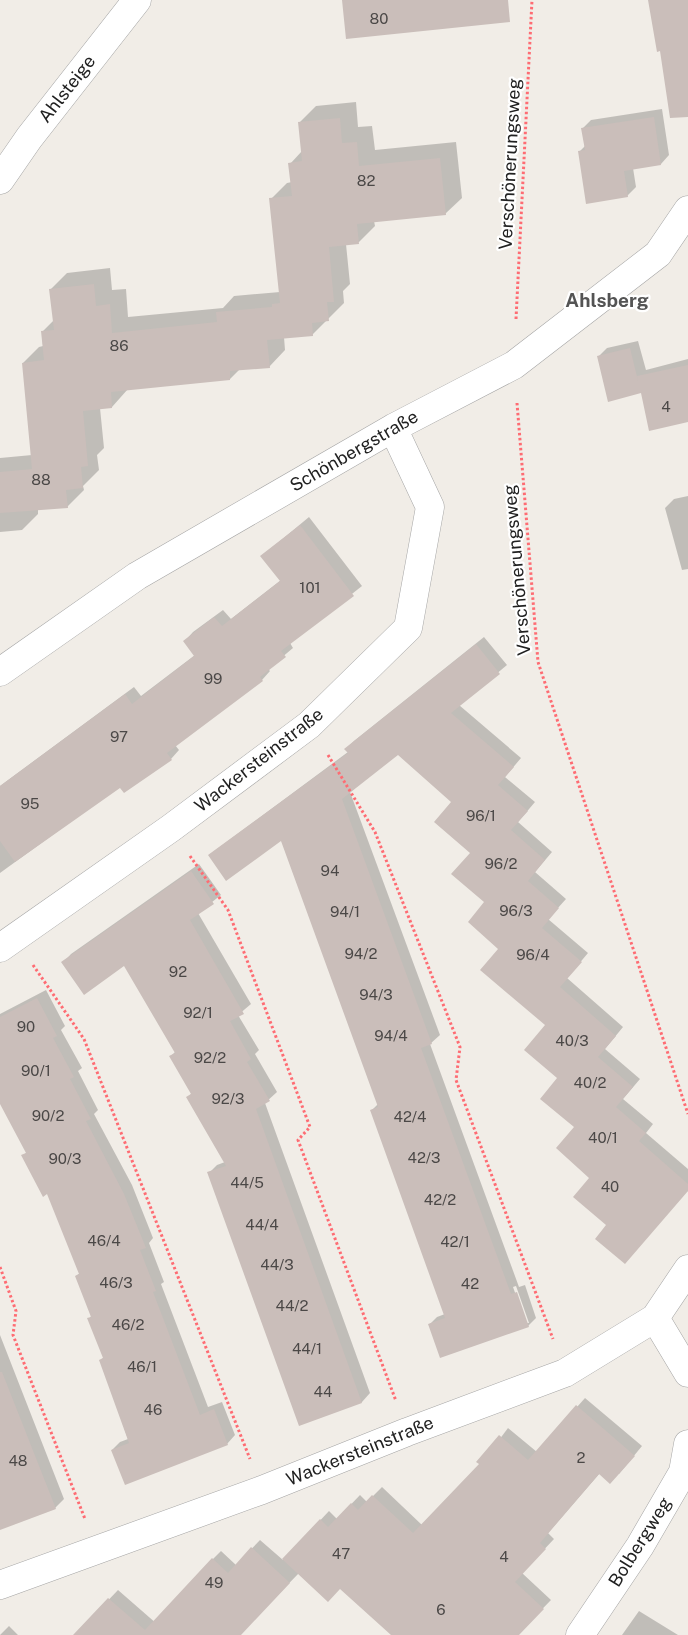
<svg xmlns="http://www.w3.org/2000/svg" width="688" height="1635" viewBox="0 0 688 1635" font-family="'Public Sans',sans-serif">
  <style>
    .shadow { fill: #0003; fill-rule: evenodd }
    .building { fill: #cabeba }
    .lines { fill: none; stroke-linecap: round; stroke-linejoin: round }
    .minor-casing { stroke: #a5a5a5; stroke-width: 29 }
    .path { stroke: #fe6c73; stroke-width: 3; stroke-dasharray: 2.5 2.5; stroke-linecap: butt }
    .minor { stroke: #fff; stroke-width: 28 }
    .labels { text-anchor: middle; stroke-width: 4.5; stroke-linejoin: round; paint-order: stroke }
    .number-label { font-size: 15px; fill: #4b4847 }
    .street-label { font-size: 18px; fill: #212121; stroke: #fff }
    .neighbourhood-label { font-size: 19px; font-weight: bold; fill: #545454; stroke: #fff }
  </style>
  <rect width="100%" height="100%" fill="#f1ede7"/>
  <path class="shadow" d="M356,102L358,127L372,126L375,150L456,142L462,198L445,214L374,221L375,226L359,242L346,244L350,284L343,291L344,303L312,335L284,337L285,350L269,367L240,369L230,379L128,389L112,407L100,408L104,448L97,455L99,470L83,486L84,490L67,507L38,509V514L22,530L0,532V458L32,455L23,363L39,347L43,346L42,332L54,320L51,289L67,273L110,268L112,290L126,289L128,317L223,308L234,296L280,292L271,199L287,183L292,182L290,164L302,151L300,122L316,106Z
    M662,109L669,155L661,164L633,168L636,187L627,196L580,151L585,146L582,129L591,120Z
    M638,341L646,370L688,359V421L642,392L599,356L607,348Z
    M688,496V569L682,570L665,508L674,499Z
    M309,517L362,586L290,643L293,648L268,669L270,671L262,680L175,745L179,750L171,759L120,786L0,873V786L134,687L141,696L195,655L185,641L193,632L223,610L231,619L281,580L262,556Z
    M484,637L507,665L459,705L521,758L505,777L535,802L518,822L552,852L535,872L566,899L548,919L588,953L567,978L623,1027L605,1049L640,1079L623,1099L653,1124L646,1133L688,1169V1191L608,1225L559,1078L547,1025L500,949L472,853L453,802L398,754L350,792L440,1035L430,1044L519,1287L525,1285L536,1318L528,1326L429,1325L437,1317L445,1314L372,1110L378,1104L281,839L209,855L348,752L346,749L354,741ZM516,1286L529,1323H526L513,1287Z
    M199,864L221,895L198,913L251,1004L238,1015L259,1050L255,1054L277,1092L265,1103L370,1393L362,1402L300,1424L209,1173L217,1165L225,1162L188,1097L192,1093L171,1056L176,1051L125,965L63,963L71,954Z
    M46,990L65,1026L61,1030L82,1068L78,1071L98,1110L94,1114L132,1185L153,1238L149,1243L164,1282L161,1284L208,1407L222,1402L235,1435L227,1444L112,1450L120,1442L128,1439L101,1360L104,1357L89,1319L92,1315L76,1276L80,1273L48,1193L23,1156L27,1152L0,1101V1014Z
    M0,1335L64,1499L55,1508L0,1529Z
    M585,1398L642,1446L619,1474L600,1473L548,1533L554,1539L522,1573L551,1600L517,1635H393L341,1587L299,1573L239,1635H195L213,1559L221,1551L236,1565L260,1540L283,1560L329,1511L337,1519L360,1495L367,1502L382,1487L422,1525L481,1464L508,1428L537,1452Z
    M118,1590L165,1631L161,1635H75Z
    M639,1611L678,1635H622Z
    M9,1626L18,1635H0Z"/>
  <path class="building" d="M342,0H508L510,22L346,39Z
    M648,0H688V117L670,118L660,51L657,52Z
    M654,117L661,165L624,171L628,197L586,204L578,151L585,150L581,128Z
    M340,118L342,143L357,142L359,166L440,158L446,215L357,224L359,244L329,247L334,302H327L329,321L312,323L313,336L267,340L270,368L230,371V380L111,392L112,408L83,411L88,466L81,467L83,488L66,490L68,508L0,513V472L32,469L22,363L44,360L41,331L54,330L49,289L94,284L96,306L110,304L112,333L217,322L216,312L272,307V304L280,303L269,198L292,196L288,163L302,161L298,122Z
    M630,348L638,381L637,376L688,365V422L649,431L641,393L608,402L597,356Z
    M300,525L354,596L281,651L286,657L260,677L263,681L167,753L172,760L124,793L120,788L15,862L0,841V786L125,694L132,704L194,656L183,641L214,617L222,626L280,581L260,556Z
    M476,644L500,674L451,713L514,767L498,785L528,811L511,830L545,860L528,881L559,908L542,928L582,962L560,987L616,1036L598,1057L633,1087L616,1107L646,1133L639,1141L688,1184V1191L625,1264L595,1239L606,1225L573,1197L589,1178L556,1148L574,1127L540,1099L557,1078L524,1050L545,1025L480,970L498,949L468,922L484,902L451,874L470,853L434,822L451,802L398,755L342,799L432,1044L421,1048L511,1294L517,1292L529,1327L440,1358L428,1324L445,1318L370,1110L378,1107L281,841L226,881L208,855L348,753L344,749Z
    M191,871L214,904L190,920L244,1014L230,1021L251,1059L247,1062L270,1101L256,1109L362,1403L299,1426L207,1172L226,1166L186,1097L191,1094L169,1056L175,1053L124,966L84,995L61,962Z
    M37,998L57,1036L53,1038L74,1077L70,1079L91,1119L86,1121L124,1194L146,1248L140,1250L156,1291L153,1292L200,1415L214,1409L228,1445L125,1485L111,1450L129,1443L99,1360L103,1358L87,1318L91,1317L75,1276L79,1274L47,1194L43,1197L21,1155L26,1153L0,1104V1017Z
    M0,1372H2L56,1509L0,1530Z
    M576,1405L635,1456L610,1484L599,1474L540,1543L546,1549L515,1582L544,1609L519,1635H391L340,1589L328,1602L282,1559L320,1519L328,1527L351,1503L358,1510L372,1495L413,1533L479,1464L476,1462L499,1435L528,1460Z
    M251,1547L290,1583L241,1635H73L108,1598L145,1630L212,1558L228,1573Z"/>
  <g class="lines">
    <defs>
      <path id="minor" d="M0,180L29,138L137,0
        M0,672L137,576L393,428L514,365L658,254L688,210
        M0,948L171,828L309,725L408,628L430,507L393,428
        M655,1318L688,1373
        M0,1585L262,1490L407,1432L565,1373L655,1318L688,1269
        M580,1635L640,1546L683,1472L688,1444"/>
    </defs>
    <use href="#minor" class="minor-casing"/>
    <path class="path" d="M516,319L532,0
      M517,403L538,662L688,1114
      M328,755L375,832L460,1047L456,1080L553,1339
      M190,856L228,910L310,1127L298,1140L396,1401
      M33,965L84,1039L250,1459
      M0,1267L16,1311L13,1335L85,1519"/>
    <use href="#minor" class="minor"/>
  </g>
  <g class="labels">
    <g class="number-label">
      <text x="379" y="24">80</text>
      <text x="366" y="186">82</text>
      <text x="119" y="351">86</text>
      <text x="666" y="412">4</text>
      <text x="41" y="485">88</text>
      <text x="310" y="593">101</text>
      <text x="213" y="684">99</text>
      <text x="119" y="742">97</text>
      <text x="30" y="809">95</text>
      <text x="481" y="821">96/1</text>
      <text x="501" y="869">96/2</text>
      <text x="330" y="876">94</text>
      <text x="516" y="916">96/3</text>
      <text x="345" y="917">94/1</text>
      <text x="361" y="959">94/2</text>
      <text x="533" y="960">96/4</text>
      <text x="178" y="977">92</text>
      <text x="376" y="1000">94/3</text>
      <text x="198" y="1018">92/1</text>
      <text x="26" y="1032">90</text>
      <text x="391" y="1041">94/4</text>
      <text x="572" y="1046">40/3</text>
      <text x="210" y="1063">92/2</text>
      <text x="36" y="1076">90/1</text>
      <text x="590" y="1088">40/2</text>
      <text x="228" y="1104">92/3</text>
      <text x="48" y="1121">90/2</text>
      <text x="410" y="1122">42/4</text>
      <text x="603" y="1143">40/1</text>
      <text x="424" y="1163">42/3</text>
      <text x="65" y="1164">90/3</text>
      <text x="247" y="1188">44/5</text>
      <text x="610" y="1192">40</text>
      <text x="440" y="1205">42/2</text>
      <text x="262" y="1230">44/4</text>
      <text x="104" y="1246">46/4</text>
      <text x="455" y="1247">42/1</text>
      <text x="277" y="1270">44/3</text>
      <text x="116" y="1288">46/3</text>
      <text x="470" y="1289">42</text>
      <text x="292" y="1311">44/2</text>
      <text x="128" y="1330">46/2</text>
      <text x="307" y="1354">44/1</text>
      <text x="142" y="1372">46/1</text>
      <text x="323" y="1397">44</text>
      <text x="153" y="1415">46</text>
      <text x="581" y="1463">2</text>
      <text x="18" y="1466">48</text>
      <text x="341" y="1559">47</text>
      <text x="504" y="1562">4</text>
      <text x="214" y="1588">49</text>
      <text x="441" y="1615">6</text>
    </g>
    <g class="street-label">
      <text transform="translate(67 89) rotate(-52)" y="6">Ahlsteige</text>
      <text transform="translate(510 164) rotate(-87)" y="6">Verschönerungsweg</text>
      <text transform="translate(354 451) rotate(-30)" y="6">Schönbergstraße</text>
      <text transform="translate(517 570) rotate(-95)" y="6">Verschönerungsweg</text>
      <text transform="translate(259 760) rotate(-38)" y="6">Wackersteinstraße</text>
      <text transform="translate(360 1451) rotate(-22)" y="6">Wackersteinstraße</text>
      <text transform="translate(640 1542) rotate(-58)" y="6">Bolbergweg</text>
    </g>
    <g class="neighbourhood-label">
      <text x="607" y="307">Ahlsberg</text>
    </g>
  </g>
</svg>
